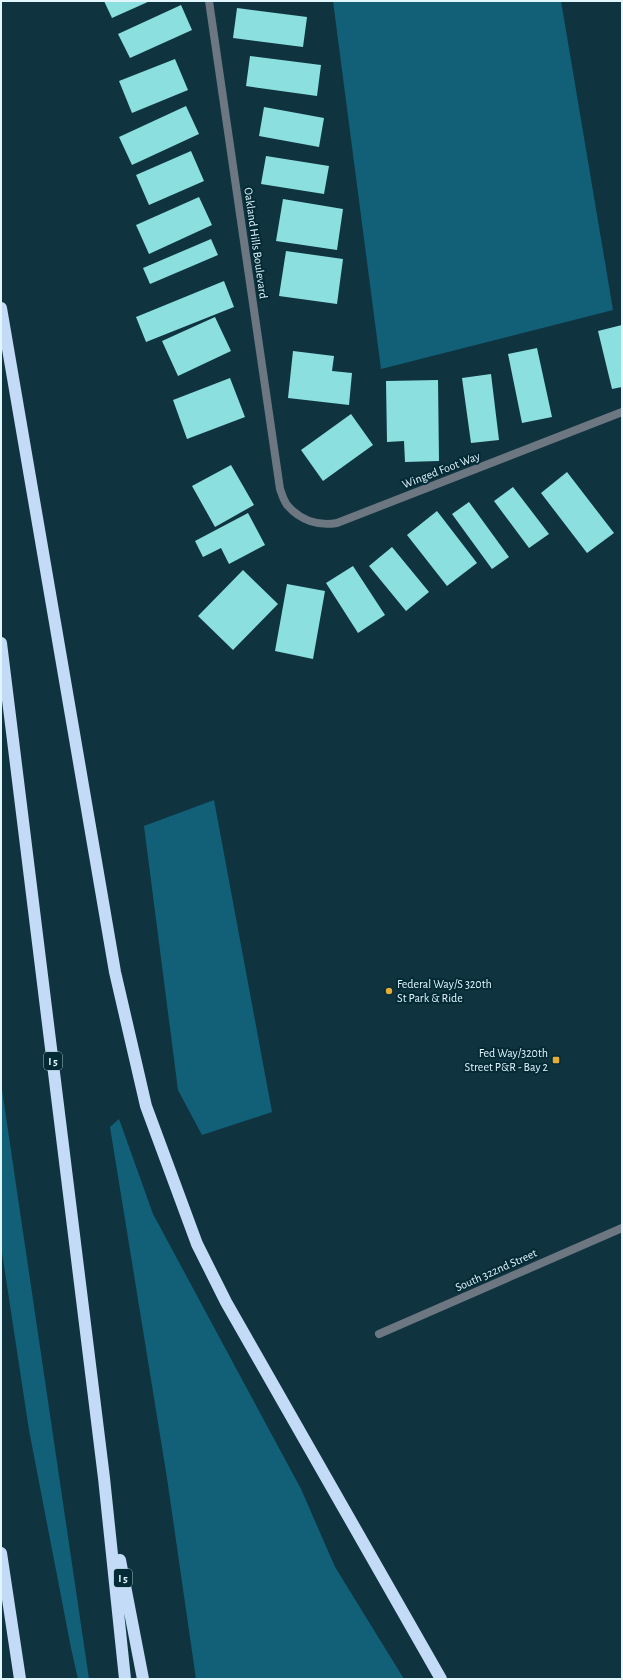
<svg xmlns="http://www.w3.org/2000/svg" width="623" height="1680" viewBox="0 0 623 1680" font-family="'Alegreya Sans',sans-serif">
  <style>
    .green { fill: #126078 }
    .building { fill: #8cdfdf }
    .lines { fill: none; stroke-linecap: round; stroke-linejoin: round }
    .minor { stroke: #6d7782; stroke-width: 8 }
    .motorway { stroke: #c3dbf6; stroke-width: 12 }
    .poi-dot { fill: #e5ad35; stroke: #042a36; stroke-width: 1.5 }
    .labels { text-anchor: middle; stroke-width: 4; stroke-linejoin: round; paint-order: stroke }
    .shield { fill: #042a36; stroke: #9fb9c2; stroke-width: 1 }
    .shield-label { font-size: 11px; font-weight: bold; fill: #e2f6fe }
    .street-label { font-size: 12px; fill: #e2f6fe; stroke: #042a36 }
    .poi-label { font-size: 12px; fill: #e2f6fe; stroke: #042a36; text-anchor: start }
  </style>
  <rect width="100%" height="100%" fill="#0f3440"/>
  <path class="green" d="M333,1H561L613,310L381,369Z
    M214,800L272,1112L202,1135L178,1090L144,826Z
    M1,1083L89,1679H78L71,1648L29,1430L1,1246Z
    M119,1119L153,1214L301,1489L335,1567L404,1679H196L167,1478L110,1127Z"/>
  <path class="building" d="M104,1H150L112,18Z
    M181,5L192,30L130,58L118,34Z
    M237,8L307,17L303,47L233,38Z
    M250,56L321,65L317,96L246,86Z
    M175,59L188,90L132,113L119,81Z
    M186,106L199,134L132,165L119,137Z
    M264,107L324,118L319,147L259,136Z
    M191,151L204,181L149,205L136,175Z
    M266,156L329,166L324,194L261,184Z
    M199,197L212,225L149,254L136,225Z
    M283,199L343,209L337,250L276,241Z
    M211,239L218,255L150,284L143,268Z
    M286,251L343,259L337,304L279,296Z
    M224,281L234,307L146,342L136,317Z
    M215,317L231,351L178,376L162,341Z
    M622,325V387L612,389L598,331Z
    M537,348L552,417L522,423L508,354Z
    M293,351L334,356L332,371L352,373L349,405L288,398Z
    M491,374L499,440L471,443L462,378Z
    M230,378L245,417L187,439L173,400Z
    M438,380L439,461L405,462L404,441L387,442L386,381Z
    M351,414L373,445L323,481L301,450Z
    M231,465L254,505L215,527L192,486Z
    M567,472L614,533L587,553L541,493Z
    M513,487L549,534L529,548L494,501Z
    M469,502L509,557L492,569L452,514Z
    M437,511L477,563L447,586L407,535Z
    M248,513L265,545L229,564L221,548L203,557L195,541Z
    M392,547L429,592L406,611L369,566Z
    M353,566L385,615L358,633L326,583Z
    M243,570L278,604L233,650L198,616Z
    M287,584L325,591L313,659L275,651Z"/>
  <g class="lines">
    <path class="minor" d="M209,1L280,489C282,494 284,502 288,506C301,521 319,526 337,523L622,412
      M379,1334L622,1228"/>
    <path class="motorway" d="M1,308L115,972L146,1106L197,1244L226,1302L441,1679
      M1,643L104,1478L125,1679
      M1,1553L20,1679
      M120,1560L143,1679"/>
  </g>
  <g class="poi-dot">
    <circle cx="389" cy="991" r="4"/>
    <rect x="552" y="1056" width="8" height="8" rx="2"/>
  </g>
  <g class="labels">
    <g class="shield">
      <rect x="44" y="1052" width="18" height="18" rx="3"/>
      <rect x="114" y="1569" width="18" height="18" rx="3"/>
    </g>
    <g class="shield-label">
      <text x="53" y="1065">I 5</text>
      <text x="123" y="1582">I 5</text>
    </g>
    <g class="street-label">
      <text transform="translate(256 243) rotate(82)" y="4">Oakland Hills Boulevard</text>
      <text transform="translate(441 470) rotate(-21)" y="4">Winged Foot Way</text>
      <text transform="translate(496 1270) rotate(-24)" y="4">South 322nd Street</text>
    </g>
    <g class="poi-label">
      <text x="397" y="988">Federal Way/S 320th<tspan x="397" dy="14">St Park &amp; Ride</tspan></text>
      <text x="548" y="1057" text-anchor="end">Fed Way/320th<tspan x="548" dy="14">Street P&amp;R - Bay 2</tspan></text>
    </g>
  </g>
  <rect width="623" height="1680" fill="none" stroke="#e2f6fe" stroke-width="4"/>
</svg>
